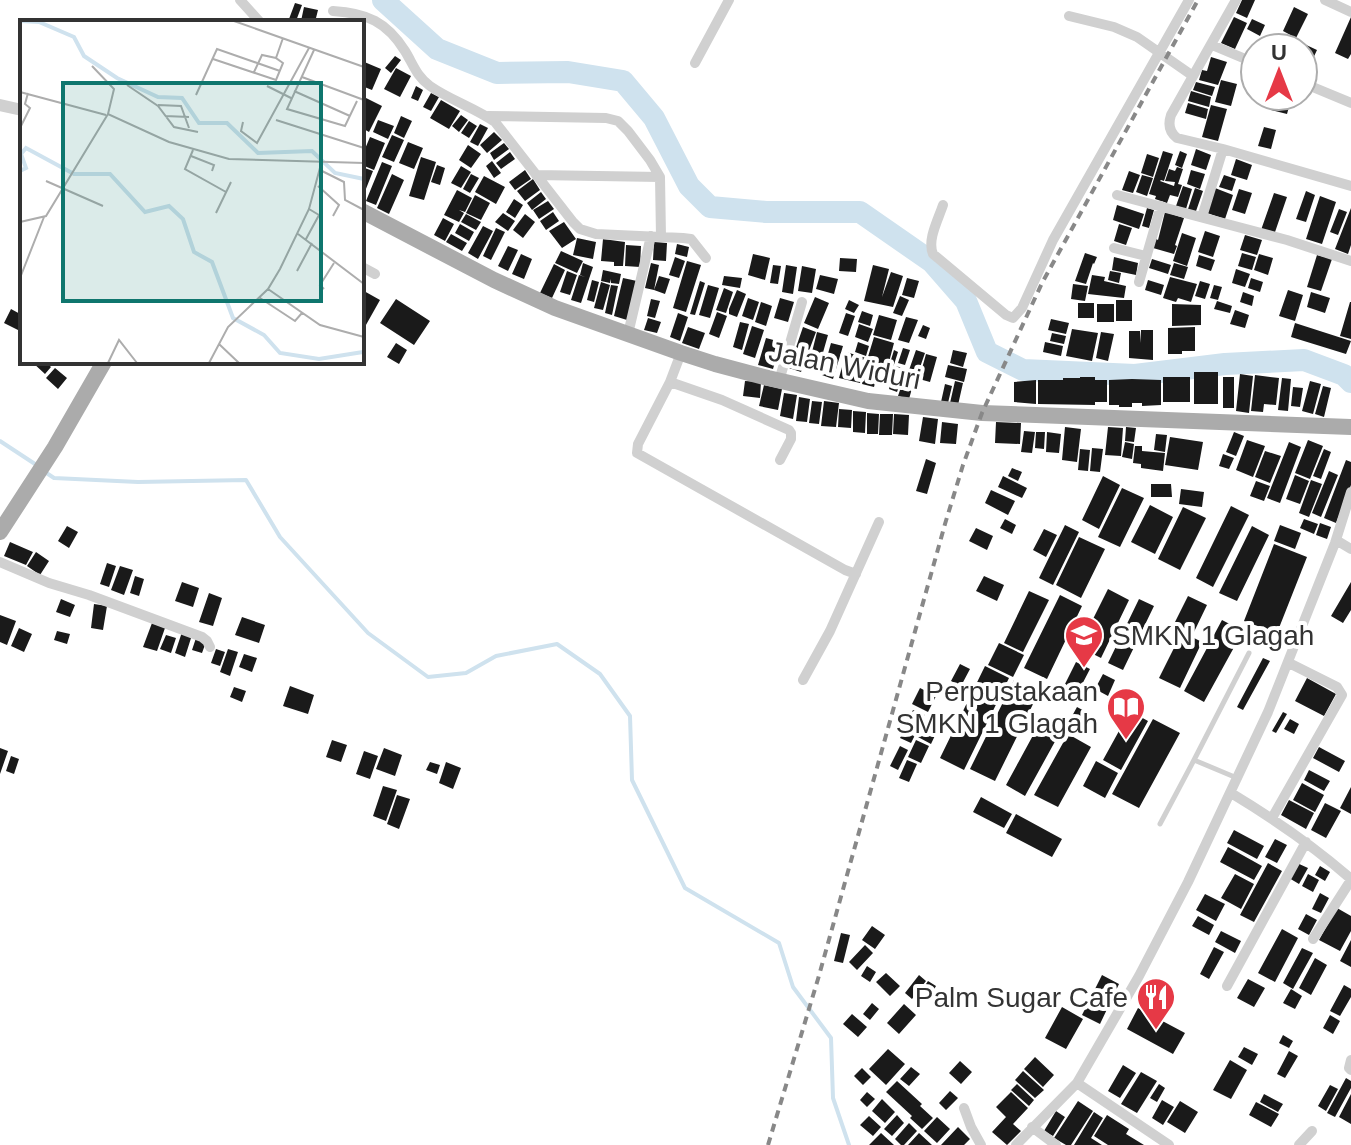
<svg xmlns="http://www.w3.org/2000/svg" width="1351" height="1145" viewBox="0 0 1351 1145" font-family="Arial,sans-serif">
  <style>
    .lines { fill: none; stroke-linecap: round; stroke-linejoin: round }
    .stream { stroke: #cfe2ee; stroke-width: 4 }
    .river { stroke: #cfe2ee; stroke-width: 22 }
    .building { fill: #1a1a1a }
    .service { stroke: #d0d0d0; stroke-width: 5 }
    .minor { stroke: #d0d0d0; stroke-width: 10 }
    .tertiary { stroke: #d0d0d0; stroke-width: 12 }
    .primary { stroke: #ababab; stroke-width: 16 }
    .rail { stroke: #888; stroke-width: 4; stroke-dasharray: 8 6; stroke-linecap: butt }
    .labels { text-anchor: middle; stroke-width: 8; stroke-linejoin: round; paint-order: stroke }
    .street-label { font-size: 28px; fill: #333; stroke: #fff }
    .poi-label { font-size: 28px; fill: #333; stroke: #fff; text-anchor: end }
    .inset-river { fill: none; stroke: #cfe2ee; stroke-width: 4 }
    .inset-road { fill: none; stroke: #adadad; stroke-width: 2 }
    .view { fill: #0f766e; fill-opacity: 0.15; stroke: #0f766e; stroke-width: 4 }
    .inset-edge { fill: none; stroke: #333; stroke-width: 4 }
  </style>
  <rect width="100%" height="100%" fill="#fff"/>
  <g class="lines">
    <path class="stream" d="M0,441L38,466
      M45,472L54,478L138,482L246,480L280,537L368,633L428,677L466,673L496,656L557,644L600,674L630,716L632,780L685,888L779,943L793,987L831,1038L833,1098L849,1145"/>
    <path class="river" d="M383,0L437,49L497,73L568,72L623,81L654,118L689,186L710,207L766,212H860L932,262L966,301L987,352L1023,370L1135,375L1225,364L1304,360L1344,375L1351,382"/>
  </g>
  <path class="building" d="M1242,0H1255L1247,18L1236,13Z
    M295,3L302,5L296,21L289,19Z
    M304,7L318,10L315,22L301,21Z
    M1294,7L1308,14L1296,38L1283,31Z
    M1234,17L1247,23L1235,49L1221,43Z
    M1351,17V54L1348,59L1335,53Z
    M1252,19L1265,25L1260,36L1247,29Z
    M1302,43L1317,50L1303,80V48H1300Z
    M395,56L401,60L391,73L385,68Z
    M1211,57L1227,62L1218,85L1199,80L1202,70L1207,71Z
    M362,61L381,69L372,90L362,86Z
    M396,68L411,76L400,97L384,89Z
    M1221,80L1237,84L1231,106L1215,102Z
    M1196,82L1215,87L1212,96L1193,90Z
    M416,86L423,90L418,101L411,98Z
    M1191,91L1211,97L1209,107L1188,101Z
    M431,93L439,97L431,111L423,107Z
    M1275,96H1292L1287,114L1271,110Z
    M366,98L382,106L369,132L362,128V105Z
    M441,100L460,111L449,129L430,118Z
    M1188,103L1208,109L1206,119L1185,113Z
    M1211,105L1227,109L1218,141L1202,137Z
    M461,115L468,120L459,132L452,126Z
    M401,116L412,121L404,138L394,133Z
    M378,120L394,126L388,139L373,132Z
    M469,121L477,126L469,138L461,133Z
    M480,124L488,128L478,146L470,142Z
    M1264,127L1276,130L1271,149L1258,146Z
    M494,132L502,140L487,153L480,145Z
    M392,135L404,140L394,162L382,157Z
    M370,137L385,143L374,170L362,165V156Z
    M408,142L423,148L414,169L399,163Z
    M504,143L509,149L494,160L490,153Z
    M468,145L481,154L471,168L459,160Z
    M1196,149L1211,155L1206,170L1191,165Z
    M1163,151L1173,154L1164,181L1161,180L1160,181L1174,186L1175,182L1165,181L1169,169L1175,171L1177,167L1183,169L1178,184L1182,185L1178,197L1170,195L1167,203L1155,199L1156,196L1149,194Z
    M1180,151L1187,154L1182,168L1175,165Z
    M510,152L515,159L501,169L496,163Z
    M1147,154L1159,158L1153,177L1141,173Z
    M421,157L436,162L424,200L409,196Z
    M1236,159L1252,165L1247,180L1231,175Z
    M492,161L501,173L494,178L486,166Z
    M382,162L392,166L376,205L366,201Z
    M437,165L445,168L440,185L431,182Z
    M461,166L471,172L461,188L451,183Z
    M362,167L373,171L362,199Z
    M525,170L531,179L515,190L509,182Z
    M1191,170L1205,174L1200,189L1187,184Z
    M1129,171L1140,175L1133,193L1122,190Z
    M392,174L404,180L389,214L377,208Z
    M471,174L479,178L470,193L463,189Z
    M1142,175L1153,178L1147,196L1136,192Z
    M1224,175L1236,179L1232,191L1219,187Z
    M484,176L505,187L496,204L475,192Z
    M533,179L540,190L525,201L517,191Z
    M1183,186L1192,189L1186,209L1176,206Z
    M1195,188L1203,191L1195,214L1187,212Z
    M1215,188L1233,195L1225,219L1207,213Z
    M1239,189L1252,193L1245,214L1232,210Z
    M457,190L472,198L465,212L459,210L464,213L459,222L444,215Z
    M1306,191L1315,195L1306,222L1296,219Z
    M541,192L546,199L532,210L527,203Z
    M1274,193L1287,197L1274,235L1261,230Z
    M475,195L490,203L481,220L466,213Z
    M1320,196L1336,202L1322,244L1306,239Z
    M514,199L523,205L515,218L506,212Z
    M548,201L554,209L539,219L533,210Z
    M1117,205L1144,214L1139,229L1113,220Z
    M1147,208L1154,210L1149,228L1142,226Z
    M1351,208V245L1348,254L1335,249Z
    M1339,209L1347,212L1338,235L1330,232Z
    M553,212L559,221L546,230L540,221Z
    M1165,212L1184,218L1175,245L1177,246L1174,254L1153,248L1156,239L1158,240Z
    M503,213L515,221L508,231L495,222Z
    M466,214L481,222L476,230L461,222Z
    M525,214L535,222L523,238L513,230Z
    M443,218L454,224L445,241L434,235Z
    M564,222L576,239L562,248L549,231Z
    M460,224L474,232L469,241L455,233Z
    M1119,224L1132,228L1126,245L1114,241Z
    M483,226L493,231L478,259L468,253Z
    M496,228L505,232L491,260L483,256Z
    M1205,231L1220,236L1213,257L1198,252Z
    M1182,233L1196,238L1187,266L1173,261Z
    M451,234L467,243L462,251L446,242Z
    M1245,235L1262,240L1257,255L1240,250Z
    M577,238L596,242L593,259L573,255Z
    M603,239L625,242L623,266H614V262L601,261Z
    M654,242L667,243L666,261L653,260Z
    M677,244L689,247L687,257L675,254Z
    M626,245L641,246L640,267L625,266Z
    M508,246L518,250L508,271L498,266Z
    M561,251L583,261L577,273L555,263Z
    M1085,253L1097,257L1094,264L1093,263L1086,284L1075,281Z
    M1242,253L1256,257L1252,270L1238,266Z
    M521,254L532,259L524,279L512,274Z
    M753,254L770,258L765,280L748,275Z
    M1259,254L1273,258L1268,275L1254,270Z
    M1199,255L1215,260L1211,271L1196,266Z
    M1317,255L1332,259L1321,291L1307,287Z
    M675,257L685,261L679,278L669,275Z
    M1114,257L1138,263L1136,275L1112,270Z
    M840,258L857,259L856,272L839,271Z
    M1152,259L1171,265L1168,274L1149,268Z
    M687,261L701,265L686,312L673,308Z
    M583,263L593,267L581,303L571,300L579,275L585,277L580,275Z
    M651,263L659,265L654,290L645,288Z
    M1174,263L1188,267L1184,279L1170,275Z
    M554,264L565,270L552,298L540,293Z
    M773,265L781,266L778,284L770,283Z
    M786,265L797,267L793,294L782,292Z
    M873,265L889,269L882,297L891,272L903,276L893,307L864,301Z
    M802,266L816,269L812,293L798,291Z
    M1236,269L1250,274L1245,287L1232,283Z
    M603,270L621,274L619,284L611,283V279L610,283L601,281Z
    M567,271L577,275L570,295L560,292Z
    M1110,271L1121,273L1119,283L1108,280Z
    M820,275L838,279L834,294L816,289Z
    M1092,275L1105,277L1104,281L1126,286L1124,298L1088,294Z
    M659,276L670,279L665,294L654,290Z
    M724,276L742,278L740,288L722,285Z
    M1170,277L1197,284L1191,302L1178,298L1176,302L1163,298Z
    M623,278L637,281L627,320L614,316Z
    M907,278L919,281L914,298L902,295Z
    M1251,278L1263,282L1260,292L1248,288Z
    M592,280L599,282L594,302L587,300Z
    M1148,280L1164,285L1161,295L1145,290Z
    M700,281L705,283L695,315L690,314Z
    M1200,281L1210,284L1205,299L1195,296Z
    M601,282L610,285L603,310L594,308Z
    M1073,284L1088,286L1085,301L1071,299Z
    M611,285L618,286L612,315L605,313Z
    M708,285L719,288L710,318L699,315Z
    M1214,285L1222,287L1218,300L1210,298Z
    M724,288L733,292L726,313L716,310Z
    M737,290L746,294L737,317L729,314V309Z
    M1288,290L1303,295L1295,321L1279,316Z
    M364,291L380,300L362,332V295Z
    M1243,292L1254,296L1252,306L1240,302Z
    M1311,292L1330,298L1325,313L1307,307Z
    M900,296L909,300L902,316L893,313Z
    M815,297L829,303L818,329L804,323Z
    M748,298L759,302L753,320L742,316Z
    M780,298L794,302L788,322L774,318Z
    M396,299L430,321L414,345L380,323Z
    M651,299L660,301L655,318L647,316Z
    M849,300L859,305L854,313L845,309Z
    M1116,300H1132V321H1116Z
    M1217,301L1232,306L1230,313L1214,309Z
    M761,302L772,306L766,326L755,322Z
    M1350,302H1351V339L1340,336Z
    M1078,303H1094V318H1078Z
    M1097,304H1114V322H1097Z
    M1172,304L1201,305V325L1172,326Z
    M11,309L22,315V332L4,323Z
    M1235,310L1249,315L1245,328L1230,324Z
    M862,311L873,315L870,326L858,322Z
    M717,312L727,316L719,338L709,334Z
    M678,313L688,317L680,341L670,337Z
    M846,313L855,316L848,336L839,333Z
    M879,315L897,320L891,340L873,335Z
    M906,317L918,320L909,343L898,340Z
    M648,318L661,322L657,333L644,330Z
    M1051,319L1069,323L1066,334L1048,330Z
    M740,322L749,324L742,350L733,347Z
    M1295,323L1351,341L1346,354L1291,337Z
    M859,324L873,329L868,342L855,337Z
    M923,325L930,328L926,339L918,336Z
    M752,326L764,330L755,358L743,354Z
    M688,327L705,333L699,349L682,343Z
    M803,327L816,332L801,372L789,368Z
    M1195,327V351H1182V354H1168V328Z
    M1072,329L1098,333L1092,361L1066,356Z
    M1141,330H1153V360L1129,358V331H1140L1141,343Z
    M817,332L828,335L818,370L808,368Z
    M1101,332L1114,334L1108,361L1096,358Z
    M1052,333L1066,336L1064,344L1050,341Z
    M874,337L894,343L888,366L867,360Z
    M766,338L781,342L773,369L758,365Z
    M858,342L869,346L866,356L855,352Z
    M1045,342L1063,346L1061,356L1043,352Z
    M396,343L407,350L399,364L387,357Z
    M831,343L843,346L833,379L822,375Z
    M903,348L910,350L905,365L898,363Z
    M894,350L898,352L891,374L887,373Z
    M916,350L925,353L917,376L908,373Z
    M953,350L967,353L963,367L950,363Z
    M846,352L866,358L860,383L839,378Z
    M926,354L937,357L930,382L919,379Z
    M32,362H46L51,367L45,374Z
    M948,365L967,369L964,382L945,377Z
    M896,366L905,369L897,392L889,389Z
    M55,368L67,378L58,389L46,378Z
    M866,369L878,371L874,387L862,384Z
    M1194,372H1218V404H1194Z
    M1240,374L1253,376L1249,413L1236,411Z
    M905,375L915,378L909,399L898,396Z
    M1255,375L1279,378L1276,405L1264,404L1263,412L1251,411Z
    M1080,377H1095V380H1107V402H1095V405L1038,404V380H1063V378H1080Z
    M1163,377H1190V402H1163Z
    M1223,377H1234V408H1223Z
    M1282,378L1291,379L1288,411L1278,410Z
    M1132,379L1161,380V405L1142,406V403H1132V407H1119V405H1109V380Z
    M1036,380V404L1014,402V382Z
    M745,381L761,382L760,398L743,396Z
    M955,381L963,383L958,405L950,403Z
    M1310,381L1321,384L1313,414L1302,411Z
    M945,384L952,386L948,403L941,402Z
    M764,385L782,389L778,410L759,406Z
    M1323,386L1331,388L1324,417L1315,414Z
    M1293,387L1303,388L1300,407L1291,406Z
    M784,393L797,395L793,419L780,416Z
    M799,397L810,399L807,422L796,421Z
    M812,401L822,402L819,424L809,423Z
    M824,401L839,403L836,427L821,426Z
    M839,409L852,410L851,428L838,427Z
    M853,411L866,412L865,433L853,432Z
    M867,413L879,414L878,434H867Z
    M880,414H893L892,435H879Z
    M894,414L909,415L908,435L893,434Z
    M923,417L938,419L935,444L919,441Z
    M942,422L958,424L956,444L940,443Z
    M996,422L1021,423L1020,444L995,443Z
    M1065,427L1081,429L1077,462L1062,460Z
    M1108,427L1123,428L1121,456L1105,455Z
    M1126,427L1136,428L1134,442L1125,441Z
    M1024,431L1035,432L1032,453L1021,452Z
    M1036,432H1045L1044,449L1035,448Z
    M1047,432L1061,434L1059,453L1046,452Z
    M1234,432L1244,436L1236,456L1226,452Z
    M1156,434L1167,435L1165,452L1154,450Z
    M1170,437L1203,442L1198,470L1165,465Z
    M1247,440L1265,446L1253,477L1236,470Z
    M1308,440L1323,446L1310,479L1295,473Z
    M1125,442L1134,444L1132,459L1122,457Z
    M1289,442L1301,447L1280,503L1267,498Z
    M1135,446H1142V451L1165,453L1163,471L1141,468V464L1133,463Z
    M1092,448L1103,449L1100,472L1090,471Z
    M1080,449L1090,450L1088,471L1078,470Z
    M1324,449L1331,452L1321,479L1313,476Z
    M1265,451L1281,456L1270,483L1255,477Z
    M1223,454L1234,458L1229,469L1219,466Z
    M926,459L936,463L927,494L916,491Z
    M1346,460L1351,462V485L1336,523L1324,518Z
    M1012,468L1022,472L1018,481L1008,476Z
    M1329,471L1338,475L1321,517L1312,513Z
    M1295,475L1309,481L1300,504L1286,499Z
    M1003,476L1027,488L1022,498L998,487Z
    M1103,476L1120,485L1099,529L1082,520Z
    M1311,480L1322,484L1309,517L1299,513Z
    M1256,481L1270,486L1264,501L1250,496Z
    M1151,484H1171L1172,497H1151Z
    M1122,488L1144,498L1120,547L1098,537Z
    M1181,489L1204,492L1202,507L1179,504Z
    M991,490L1015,501L1008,515L985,503Z
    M1150,505L1173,517L1155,554L1131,542Z
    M1231,506L1249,515L1213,587L1196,578Z
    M1183,507L1206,518L1180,570L1158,559Z
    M1005,519L1016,525L1012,534L1000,528Z
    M1304,519L1318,524L1314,534L1300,528Z
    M1320,523L1331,527L1327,539L1316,535Z
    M1065,525L1079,532L1053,585L1039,578Z
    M1280,525L1301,533L1295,549L1274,541Z
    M67,526L78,532L69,548L58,541Z
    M1252,526L1269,535L1237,601L1219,593Z
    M976,528L993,536L987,550L969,541Z
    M1044,529L1057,535L1046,557L1033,550Z
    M1079,537L1105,549L1081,598L1056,585Z
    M10,542L33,552L26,565L4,556Z
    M1274,544L1307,557L1277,633L1244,621Z
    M36,552L49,561L40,575L27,566Z
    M107,563L116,566L109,587L100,584Z
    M120,566L133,570L124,595L111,590Z
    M135,576L144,579L139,596L130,593Z
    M984,576L1004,585L997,601L976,591Z
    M182,582L199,588L193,607L175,601Z
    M1351,582V610L1343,623L1331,616Z
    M1108,589L1129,600L1101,658L1079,647Z
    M1029,591L1049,600L1023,652L1004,643Z
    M209,593L222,598L213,626L199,622Z
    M1060,595L1082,606L1047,679L1024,668Z
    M1188,596L1207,605L1193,634L1174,624Z
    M61,599L75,605L70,617L56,612Z
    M1139,599L1154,606L1123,670L1108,663Z
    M94,604L107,606L103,630L91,628Z
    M0,615L16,621L7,645L0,642Z
    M242,617L265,625L259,643L235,635Z
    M1222,620L1243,631L1204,702L1184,691Z
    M152,623L165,628L157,651L143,647Z
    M19,628L32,634L24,652L11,646Z
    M57,631L70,634L67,644L54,640Z
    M182,632L192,635L185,657L175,653Z
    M1182,632L1202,642L1180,688L1159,678Z
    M166,635L176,638L171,653L160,649Z
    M196,638L206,642L202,653L192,650Z
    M999,643L1024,655L1013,677L988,665Z
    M216,649L225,652L220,666L211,663Z
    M228,649L238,652L230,676L220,672Z
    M244,654L257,658L252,672L239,667Z
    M1263,658L1270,661L1243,710L1237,707Z
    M1076,662L1090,669L1076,696L1062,690Z
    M960,664L970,669L961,686L951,681Z
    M985,666L1009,678L964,770L940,758Z
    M1103,674L1115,680L1108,696L1095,689Z
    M1307,678L1336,694L1324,716L1295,701Z
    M1014,680L1039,692L995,781L970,769Z
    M290,686L314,695L308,714L283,706Z
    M234,687L246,691L242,702L230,697Z
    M920,688L936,696L928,712L912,704Z
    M1077,707L1090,714L1079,733L1066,727Z
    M913,710L925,715L917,730L906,724Z
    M1130,711L1148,721L1121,770L1103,760Z
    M1283,712L1287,714L1276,733L1272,731Z
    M1043,717L1063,727L1025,796L1006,785Z
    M1153,719L1180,733L1139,808L1112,794Z
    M1290,719L1299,724L1294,734L1284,729Z
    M926,721L939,727L931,744L918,737Z
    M906,726L917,731L911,743L900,738Z
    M1068,734L1091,747L1058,807L1034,795Z
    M332,740L347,745L341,762L326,757Z
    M916,740L929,746L921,763L908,757Z
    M900,746L908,750L898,770L890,766Z
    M1319,747L1345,761L1339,772L1313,758Z
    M0,748L8,751L0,774Z
    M384,748L402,755L395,776L376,769Z
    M364,751L378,756L370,779L356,774Z
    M11,756L19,759L14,774L6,771Z
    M907,760L917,764L909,782L899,778Z
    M1096,761L1118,773L1105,798L1083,786Z
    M430,762L440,765L437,774L426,770Z
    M446,762L461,768L453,789L439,783Z
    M1309,770L1330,781L1324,791L1304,780Z
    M1302,783L1324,795L1315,812L1293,800Z
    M383,786L397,790L386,821L373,816Z
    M1351,787V814L1340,808Z
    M397,795L410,799L399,829L387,824Z
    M981,797L1012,814L1004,828L973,812Z
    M1289,800L1314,813L1306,829L1281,815Z
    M1325,803L1341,811L1326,838L1311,830Z
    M1016,814L1062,839L1052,857L1006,833Z
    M1234,830L1264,846L1257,859L1227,843Z
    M1275,839L1287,845L1277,863L1265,857Z
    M1228,847L1262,866L1254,880L1220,862Z
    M1268,863L1282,871L1254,922L1240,915Z
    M1297,863L1308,868L1299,884L1289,878Z
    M1320,866L1330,872L1325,881L1315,875Z
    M1235,874L1254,884L1241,909L1221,898Z
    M1308,874L1319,880L1313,892L1302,886Z
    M1320,893L1329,898L1321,913L1312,909Z
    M1205,894L1225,904L1216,921L1196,910Z
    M1337,908L1351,916V931L1340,951L1319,940Z
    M1306,914L1317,920L1309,935L1298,929Z
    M1198,916L1214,925L1209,935L1192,926Z
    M872,926L885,935L875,949L862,940Z
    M1282,929L1298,938L1275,982L1258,973Z
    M1221,931L1241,941L1235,953L1215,942Z
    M841,933L850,935L843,963L834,961Z
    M1351,940V967L1340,961Z
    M865,945L873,953L857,970L849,962Z
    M1214,947L1224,952L1209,979L1200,974Z
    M1302,948L1313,953L1293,989L1283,983Z
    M1315,958L1327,965L1311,995L1299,988Z
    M867,966L876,972L870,982L861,976Z
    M886,973L900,986L890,996L876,982Z
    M919,975L926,981L912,999L905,993Z
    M1102,975L1119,984L1100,1024L1082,1015Z
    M1248,979L1265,988L1254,1007L1237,998Z
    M928,981L936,986L927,1002L918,996Z
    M1344,985L1351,989V997L1340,1016L1330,1011Z
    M1291,989L1302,996L1295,1009L1283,1003Z
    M872,1003L879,1009L870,1020L863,1014Z
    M904,1004L916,1015L899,1034L887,1023Z
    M1062,1007L1083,1019L1066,1049L1045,1038Z
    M1138,1008L1185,1033L1173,1054L1127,1029Z
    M852,1014L867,1027L858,1037L843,1024Z
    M1330,1015L1340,1021L1333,1034L1323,1028Z
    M1283,1035L1293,1041L1289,1048L1279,1043Z
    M1244,1047L1258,1054L1252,1065L1238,1057Z
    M888,1049L905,1064L886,1085L869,1069Z
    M1289,1051L1298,1056L1285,1078L1277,1074Z
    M1035,1057L1054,1075L1043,1087L1024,1069Z
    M1230,1060L1247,1070L1231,1099L1213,1090Z
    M960,1061L972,1072L961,1084L949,1073Z
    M1123,1065L1136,1073L1120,1098L1108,1091Z
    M911,1067L920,1074L909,1086L900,1079Z
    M862,1068L871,1077L863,1085L854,1076Z
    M1023,1071L1044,1090L1035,1098L1015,1080Z
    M1141,1072L1157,1081L1137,1113L1121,1104Z
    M1346,1078L1351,1081V1088L1335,1117L1327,1113Z
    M897,1081L922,1104L920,1106L933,1118L922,1129L910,1118L912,1116L886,1092Z
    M1017,1084L1034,1100L1029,1106L1011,1090Z
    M1159,1084L1165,1088L1157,1102L1150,1098Z
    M1330,1085L1338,1089L1326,1111L1318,1106Z
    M950,1091L958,1098L946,1110L939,1103Z
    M867,1092L875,1099L867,1107L860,1100Z
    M1011,1092L1028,1108L1013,1124L1021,1131L1007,1145L992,1132L1006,1117L996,1107Z
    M1264,1094L1283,1104L1278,1112L1260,1102Z
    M1351,1094V1124L1339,1117Z
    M882,1099L895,1112L885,1123L872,1111Z
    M1162,1100L1174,1107L1163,1125L1152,1118Z
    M1078,1101L1093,1111L1071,1145H1066L1054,1138Z
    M1180,1101L1198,1112L1185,1133L1167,1122Z
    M1256,1102L1279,1114L1271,1127L1249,1115Z
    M1056,1111L1065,1117L1053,1136L1044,1131Z
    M1094,1112L1103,1118L1091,1138L1102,1145H1074Z
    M897,1115L904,1123L892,1136L884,1129Z
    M1107,1115L1129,1129L1126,1134L1144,1145H1108L1094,1136Z
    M869,1116L881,1127L873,1136L860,1125Z
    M937,1117L950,1129L937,1143L924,1131Z
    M909,1123L917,1131L904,1145H901L895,1139Z
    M958,1127L970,1139L964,1145H941Z
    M881,1133L894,1145H869Z
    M919,1133L932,1145H908Z"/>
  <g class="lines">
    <path class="service" d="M1194,760L1249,653
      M1160,824L1194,760L1237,778"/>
    <path class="minor" d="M240,0L260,22
      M1236,0L1171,115C1168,124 1169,132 1177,138L1223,149L1351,186
      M1325,0L1351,12
      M333,11C367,13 387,22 405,51C413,64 417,77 430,86C450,100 475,108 495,122L573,222L580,229L596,234L683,238L691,239L706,258
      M1069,16L1114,27L1137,37L1193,76
      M1212,45L1255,63
      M695,63L729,0
      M1303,83L1351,103
      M488,116L606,118L618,121L628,131L650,160L660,177L661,237
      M536,175L660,177
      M1117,195L1287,240L1351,261
      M943,205C938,220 927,240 933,254L1006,315L1013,318L1022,308L1053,240L1189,0
      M1202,217L1223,149
      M1114,248L1146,256
      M362,267L375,274
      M1139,282L1161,206
      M628,334L651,236
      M681,353L670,382L638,444L637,453L845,570L856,574
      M779,381L802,302
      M670,382L722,400L789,430L791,433V439L780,460
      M1336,540L1351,549
      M0,562L49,583L89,595L202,637L207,641L210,647
      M803,680L830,631L879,522
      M1231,793C1274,819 1314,846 1351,879
      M1272,818L1342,695L1337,687L1289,663
      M1313,939L1351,880
      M1227,986L1306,842
      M1351,1060L1349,1068L1351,1070
      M1077,1083L1169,1145
      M964,1108L971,1127L981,1145
      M1032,1127L1056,1145
      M1016,1145L1077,1083L1139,976L1188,882L1268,712L1335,543L1351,492
      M1299,1145L1312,1131"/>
    <path class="tertiary" d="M0,105L22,110"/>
    <path class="primary" d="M362,211L494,280L555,308L681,353L715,364L768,378L868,401L982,413L1351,427
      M0,532L55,447L104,362"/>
    <path class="rail" d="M768,1145L818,979L945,524L963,465L982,413L1042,283L1198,0"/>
  </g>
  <defs>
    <symbol id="school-pin" viewBox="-11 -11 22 30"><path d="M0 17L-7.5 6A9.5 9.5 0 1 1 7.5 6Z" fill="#e63946" stroke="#fff"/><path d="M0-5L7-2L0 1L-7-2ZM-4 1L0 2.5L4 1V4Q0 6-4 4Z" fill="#fff"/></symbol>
    <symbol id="library-pin" viewBox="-11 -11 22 30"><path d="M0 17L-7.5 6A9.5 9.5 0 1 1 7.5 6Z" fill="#e63946" stroke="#fff"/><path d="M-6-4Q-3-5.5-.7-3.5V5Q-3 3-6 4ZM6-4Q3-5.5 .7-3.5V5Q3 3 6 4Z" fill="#fff"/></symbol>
    <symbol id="restaurant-pin" viewBox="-11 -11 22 30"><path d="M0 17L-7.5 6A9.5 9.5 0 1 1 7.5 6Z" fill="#e63946" stroke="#fff"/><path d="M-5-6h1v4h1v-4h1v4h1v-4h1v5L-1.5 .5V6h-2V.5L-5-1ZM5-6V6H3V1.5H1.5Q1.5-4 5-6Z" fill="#fff"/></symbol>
  </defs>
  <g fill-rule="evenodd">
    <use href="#school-pin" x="1062" y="613" width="44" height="60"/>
    <use href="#library-pin" x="1104" y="685" width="44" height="60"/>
    <use href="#restaurant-pin" x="1134" y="975" width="44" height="60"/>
  </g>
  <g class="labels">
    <g class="street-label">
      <text transform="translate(845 365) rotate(11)" y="10">Jalan Widuri</text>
    </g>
    <g class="poi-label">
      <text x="1112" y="645" text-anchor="start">SMKN 1 Glagah</text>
      <text x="1098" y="701">Perpustakaan<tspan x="1098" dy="32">SMKN 1 Glagah</tspan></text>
      <text x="1128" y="1007">Palm Sugar Cafe</text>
    </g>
  </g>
  <g transform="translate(20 20)">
    <rect width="344" height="344" fill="#fff"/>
    <path class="inset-river" d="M1,1L19,2L54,17L64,36L97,58L138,77L162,78L179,103H207L238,133L292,131L315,153L344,159M0,151L6,148L1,134L6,128L54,154H90L125,192L149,186L163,199L174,232L192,242L213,298L244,315L260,333L299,339L343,332"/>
    <path class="inset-road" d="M214,1L344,47M294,30L267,89L325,106L337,81M193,39L256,60L263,43L256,38L263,18M72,46L94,69L88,94M234,52L242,35L256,38M282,57L344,80M107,65L138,86L154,107L178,112M247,66L271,78M274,71L330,96M0,72L86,95M176,75L197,29L260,51M138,85L161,86L169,108M145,96L169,97M256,100L344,128M223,102L221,111L237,123L289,28M0,108L10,88L5,84L8,73M173,130L165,149L206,172M171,136L194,145L192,151M302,151L324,162L325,180L344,190M26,161L83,186M298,166L319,185L313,196M196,193L211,162M0,202L26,196L88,94L149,122L209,139L344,143M278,214L344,264M286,219L299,195L289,189M277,251L292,223M0,258L24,197M248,269L300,305L344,317M304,269L300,265L314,243M240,278L275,301L282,293M199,324L219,343M88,343L99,320L117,343M189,343L208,307L248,269L260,249L289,189L301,144"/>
    <path class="view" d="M43,63H301V281H43Z"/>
    <rect width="344" height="344" class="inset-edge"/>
  </g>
  <g transform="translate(1279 72)"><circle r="38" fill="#ffffff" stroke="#adadad" stroke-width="2"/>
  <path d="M0-6L14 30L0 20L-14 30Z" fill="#e63946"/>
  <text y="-12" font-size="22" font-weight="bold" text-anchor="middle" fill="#333333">U</text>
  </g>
</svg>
